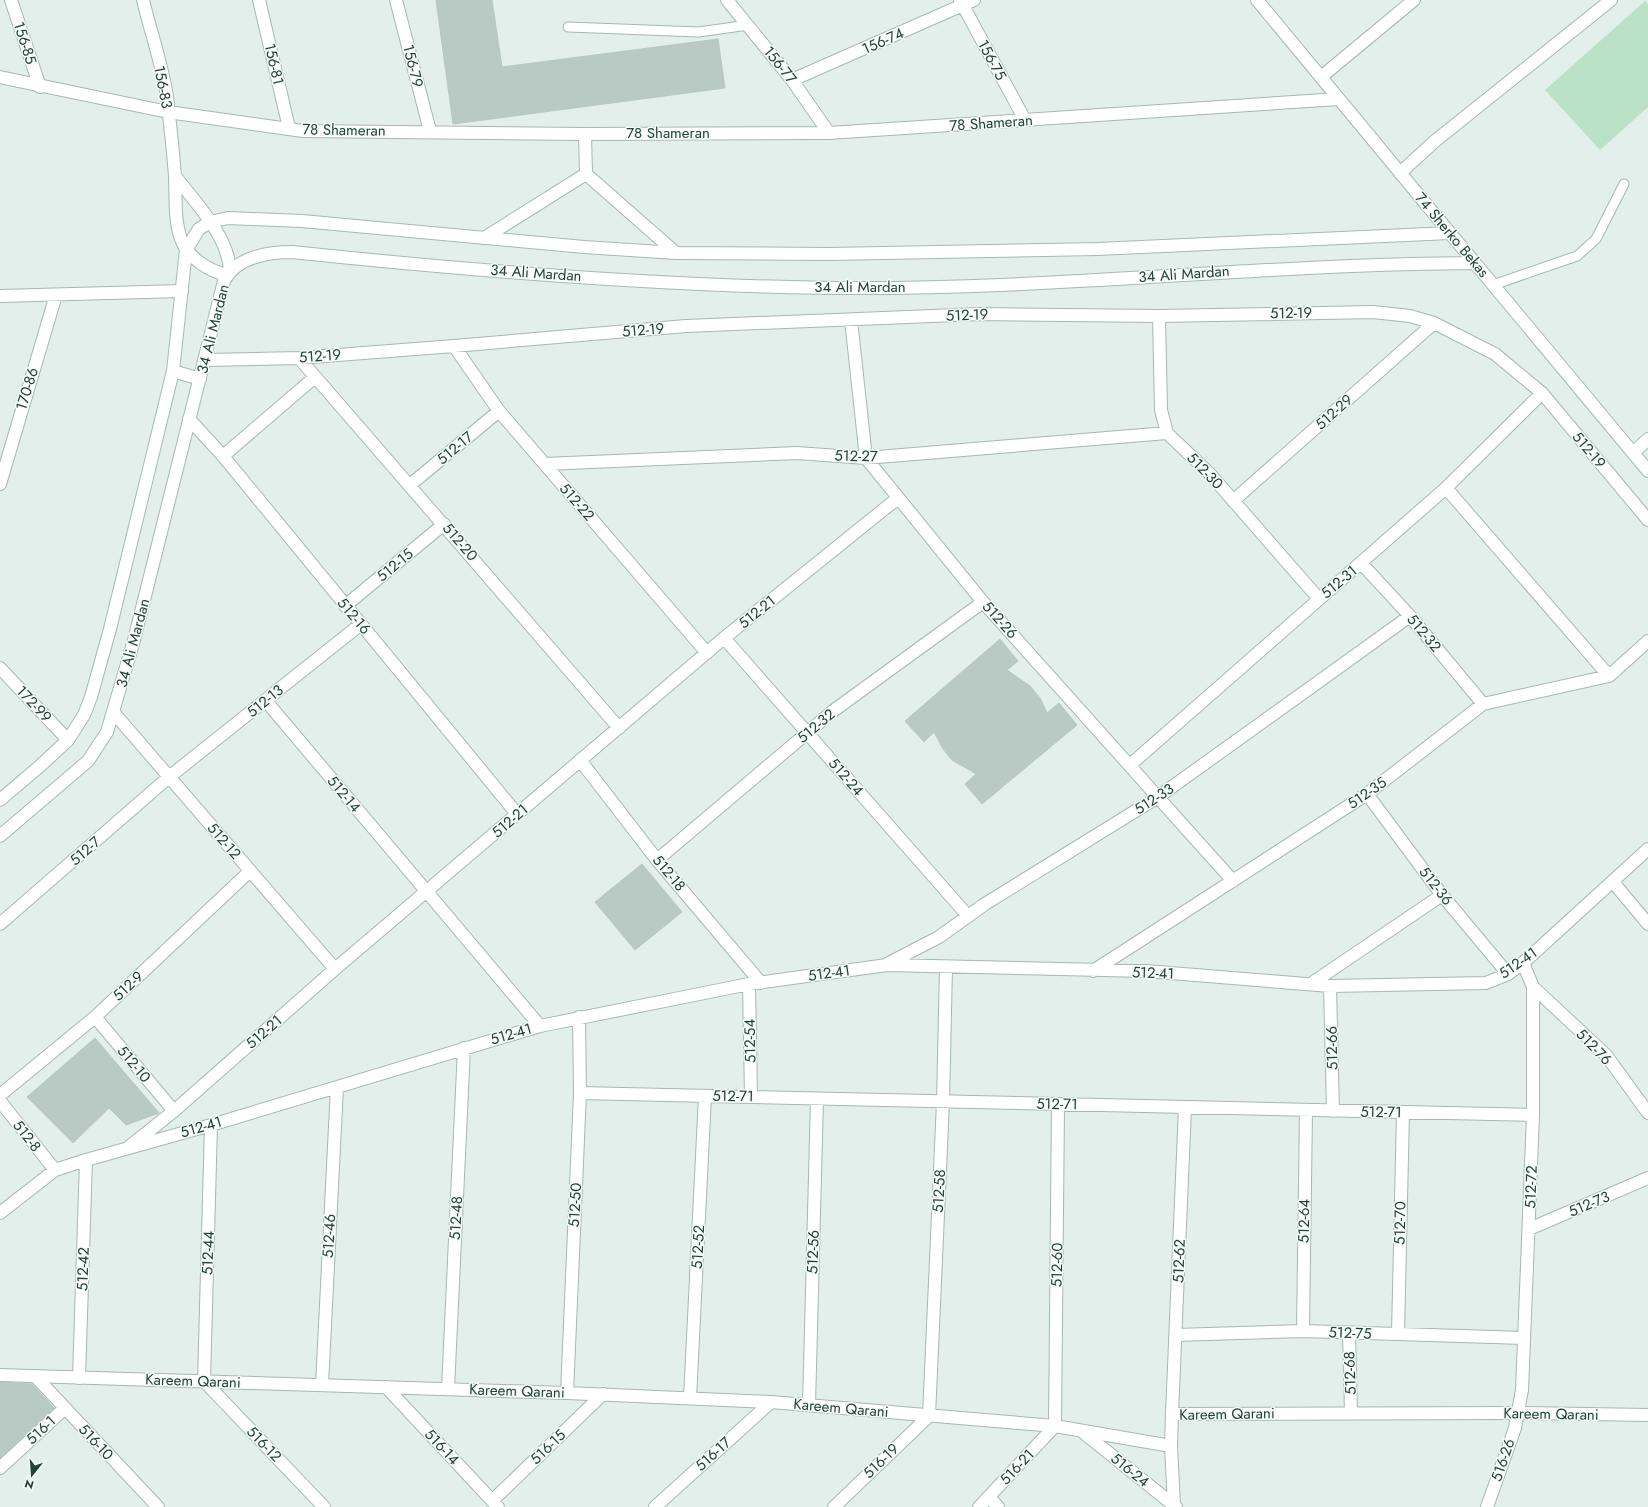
<svg xmlns="http://www.w3.org/2000/svg" width="1648" height="1507" viewBox="0 0 1648 1507" font-family="Jost,sans-serif">
  <style>
    .green { fill: #bae2c6 }
    .building { fill: #b8cac3; stroke: #b5c9c1 }
    .lines { fill: none; stroke-linecap: round; stroke-linejoin: round }
    .service-casing { stroke: #a5b8b2; stroke-width: 11 }
    .minor-casing { stroke: #a5b8b2; stroke-width: 14 }
    .tertiary-casing { stroke: #a5b8b2; stroke-width: 14 }
    .secondary-casing { stroke: #a0bcb3; stroke-width: 14 }
    .service { stroke: #fff; stroke-width: 9 }
    .minor { stroke: #fff; stroke-width: 12 }
    .tertiary { stroke: #fff; stroke-width: 12 }
    .secondary { stroke: #fff; stroke-width: 12 }
    .labels { text-anchor: middle; stroke-width: 3; stroke-linejoin: round; paint-order: stroke }
    .street-label { font-size: 15px; fill: #21423b; stroke: #f5faf8 }
  </style>
  <rect width="100%" height="100%" fill="#e3efea"/>
  <path class="green" d="M1645,1L1648,5V107L1600,150L1545,90Z"/>
  <path class="building" d="M436,0H492L502,67L718,39L725,88L453,124Z
    M1000,639L1018,661L1007,670L1030,686L1040,698L1047,713L1059,703L1077,725L982,804L965,784L976,774L952,760L943,749L934,732L924,742L905,721Z
    M642,864L682,912L635,950L595,902Z
    M95,1038L159,1113L126,1125L109,1108L73,1143L27,1097Z
    M0,1382L32,1384L54,1408L0,1458Z"/>
  <g class="lines">
    <defs>
      <path id="service" d="M568,27L699,32L748,25
        M1493,285L1577,256L1596,239L1624,184"/>
      <path id="minor" d="M11,0L40,87
        M143,0C150,30 163,67 167,97C170,123 173,150 175,176C176,196 174,220 181,239C188,258 209,271 227,275
        M259,0L289,128
        M396,0L430,131
        M727,0L792,80L829,133
        M960,0L1025,120
        M1321,77L1414,0
        M792,80L974,0
        M1400,173L1435,141L1611,0
        M175,176C195,202 229,237 230,271
        M0,296L182,291
        M1159,316L1161,410L1167,433L1210,474L1319,599
        M851,320L866,458L983,602L1233,881
        M454,346L499,411L707,653
        M299,358L619,728
        M205,360L299,358L454,346L686,326L980,314L1159,316L1373,312L1410,316L1434,323L1495,354L1542,393L1648,520
        M189,419L223,456L517,814
        M1633,453L1648,439
        M223,456L315,377
        M545,464L797,453L866,458L1167,433
        M0,484L56,295
        M410,485L499,411
        M1446,488L1609,676
        M1233,501L1434,323
        M1361,563L1410,616L1483,704
        M345,606L444,524
        M724,638L968,916
        M0,668L68,740
        M266,701L540,1026
        M114,713L335,969
        M580,760L657,860L761,983
        M1130,765L1446,488L1542,393
        M1367,794L1442,895L1508,974
        M657,860L833,711L983,602
        M1613,882L1648,924
        M0,924L169,777L361,624
        M887,964L939,937L985,904L1158,797L1410,616
        M1093,971L1367,794L1483,704L1609,676L1648,641
        M1312,983L1442,895
        M749,984L751,1097
        M1330,986L1333,1111
        M1533,987L1606,1055L1648,1113
        M95,1017L174,1111
        M580,1093L1533,1115
        M0,1095L95,1017L250,871
        M0,1101L55,1170
        M211,1125L204,1381L324,1507
        M130,1146L174,1111L335,969L724,638L898,498
        M0,1213L55,1170L86,1160L211,1125L540,1026L749,984L887,965L1146,971L1330,986L1486,983L1508,974L1523,963L1648,849
        M1529,1229L1648,1178
        M1303,1331L1306,1110
        M1349,1333L1351,1413
        M1398,1334L1403,1112
        M1176,1335L1303,1331L1524,1338
        M35,1376L158,1507
        M79,1378L86,1160
        M322,1385L337,1087
        M386,1387L498,1507
        M448,1389L464,1048
        M567,1393L580,1093L579,1017
        M690,1398L705,1096
        M809,1405L817,1099
        M1172,1414L1185,1107
        M1084,1433L1176,1507
        M1171,1446L1174,1505
        M0,1468L65,1408
        M989,1497L998,1507
        M492,1501L603,1394
        M655,1507L771,1402
        M834,1507L929,1416L943,1102L946,967
        M979,1507L1055,1426L1058,1104
        M1487,1507L1515,1428L1522,1390L1533,1115V987L1523,963"/>
      <path id="tertiary" d="M1257,0L1450,233
        M0,77L168,112L303,131L585,134L829,133L1339,99
        M585,134L586,174L676,253
        M484,238L586,174
        M0,1375L567,1393L771,1402L1055,1426L1171,1446L1172,1414L1517,1413L1648,1415"/>
      <path id="secondary" d="M173,371L200,379
        M0,800L40,766L68,740L84,715L91,697L110,629L173,371L186,250L199,229L210,222L228,218L302,221L584,247L676,253L829,254L1098,249L1450,233L1648,471
        M0,836L88,761L107,732L134,640L224,281C236,257 268,252 292,252C473,271 656,286 838,288C1051,290 1262,264 1475,263"/>
    </defs>
    <use href="#service" class="service-casing"/>
    <use href="#minor" class="minor-casing"/>
    <use href="#tertiary" class="tertiary-casing"/>
    <use href="#secondary" class="secondary-casing"/>
    <use href="#service" class="service"/>
    <use href="#minor" class="minor"/>
    <use href="#tertiary" class="tertiary"/>
    <use href="#secondary" class="secondary"/>
  </g>
  <g class="labels">
    <g class="street-label">
      <text transform="translate(883 41) rotate(-24)" y="5">156-74</text>
      <text transform="translate(25 43) rotate(72)" y="5">156-85</text>
      <text transform="translate(992 60) rotate(62)" y="5">156-75</text>
      <text transform="translate(274 64) rotate(77)" y="5">156-81</text>
      <text transform="translate(780 65) rotate(51)" y="5">156-77</text>
      <text transform="translate(413 66) rotate(76)" y="5">156-79</text>
      <text transform="translate(163 87) rotate(79)" y="5">156-83</text>
      <text transform="translate(991 123) rotate(-4)" y="5">78 Shameran</text>
      <text transform="translate(344 130) rotate(1)" y="5">78 Shameran</text>
      <text x="668" y="138">78 Shameran</text>
      <text transform="translate(1452 235) rotate(50)" y="5">74 Sherko Bekas</text>
      <text transform="translate(536 273) rotate(4)" y="5">34 Ali Mardan</text>
      <text transform="translate(1184 274) rotate(-4)" y="5">34 Ali Mardan</text>
      <text x="860" y="292">34 Ali Mardan</text>
      <text transform="translate(1291 313) rotate(-1)" y="5">512-19</text>
      <text transform="translate(967 315) rotate(-2)" y="5">512-19</text>
      <text transform="translate(213 329) rotate(-76)" y="5">34 Ali Mardan</text>
      <text transform="translate(643 330) rotate(-5)" y="5">512-19</text>
      <text transform="translate(320 356) rotate(-4)" y="5">512-19</text>
      <text transform="translate(27 389) rotate(-73)" y="5">170-86</text>
      <text transform="translate(1334 412) rotate(-42)" y="5">512-29</text>
      <text transform="translate(455 448) rotate(-40)" y="5">512-17</text>
      <text transform="translate(1589 450) rotate(50)" y="5">512-19</text>
      <text transform="translate(856 456) rotate(1)" y="5">512-27</text>
      <text transform="translate(1205 471) rotate(46)" y="5">512-30</text>
      <text transform="translate(577 502) rotate(49)" y="5">512-22</text>
      <text transform="translate(460 542) rotate(49)" y="5">512-20</text>
      <text transform="translate(395 565) rotate(-40)" y="5">512-15</text>
      <text transform="translate(1339 582) rotate(-40)" y="5">512-31</text>
      <text transform="translate(757 612) rotate(-39)" y="5">512-21</text>
      <text transform="translate(354 616) rotate(50)" y="5">512-16</text>
      <text transform="translate(1000 620) rotate(48)" y="5">512-26</text>
      <text transform="translate(1424 633) rotate(50)" y="5">512-32</text>
      <text transform="translate(133 643) rotate(-75)" y="5">34 Ali Mardan</text>
      <text transform="translate(265 701) rotate(-39)" y="5">512-13</text>
      <text transform="translate(34 704) rotate(47)" y="5">172-99</text>
      <text transform="translate(816 726) rotate(-40)" y="5">512-32</text>
      <text transform="translate(846 777) rotate(49)" y="5">512-24</text>
      <text transform="translate(1367 793) rotate(-35)" y="5">512-35</text>
      <text transform="translate(344 794) rotate(50)" y="5">512-14</text>
      <text transform="translate(1154 799) rotate(-33)" y="5">512-33</text>
      <text transform="translate(510 821) rotate(-41)" y="5">512-21</text>
      <text transform="translate(224 841) rotate(49)" y="5">512-12</text>
      <text transform="translate(85 851) rotate(-41)" y="5">512-7</text>
      <text transform="translate(669 873) rotate(50)" y="5">512-18</text>
      <text transform="translate(1436 886) rotate(52)" y="5">512-36</text>
      <text transform="translate(1518 963) rotate(-35)" y="5">512-41</text>
      <text transform="translate(829 973) rotate(-8)" y="5">512-41</text>
      <text transform="translate(1153 973) rotate(2)" y="5">512-41</text>
      <text transform="translate(128 986) rotate(-43)" y="5">512-9</text>
      <text transform="translate(264 1032) rotate(-41)" y="5">512-21</text>
      <text transform="translate(511 1034) rotate(-16)" y="5">512-41</text>
      <text transform="translate(750 1041) rotate(-91)" y="5">512-54</text>
      <text transform="translate(1594 1047) rotate(46)" y="5">512-76</text>
      <text transform="translate(1332 1048) rotate(-91)" y="5">512-66</text>
      <text transform="translate(134 1064) rotate(50)" y="5">512-10</text>
      <text transform="translate(733 1096) rotate(1)" y="5">512-71</text>
      <text transform="translate(1057 1104) rotate(1)" y="5">512-71</text>
      <text transform="translate(1381 1112) rotate(1)" y="5">512-71</text>
      <text transform="translate(201 1127) rotate(-16)" y="5">512-41</text>
      <text transform="translate(27 1136) rotate(52)" y="5">512-8</text>
      <text transform="translate(1531 1187) rotate(-88)" y="5">512-72</text>
      <text transform="translate(939 1191) rotate(-87)" y="5">512-58</text>
      <text transform="translate(1589 1204) rotate(-23)" y="5">512-73</text>
      <text transform="translate(575 1205) rotate(-87)" y="5">512-50</text>
      <text transform="translate(456 1218) rotate(-87)" y="5">512-48</text>
      <text transform="translate(1304 1221) rotate(-89)" y="5">512-64</text>
      <text transform="translate(1400 1223) rotate(-89)" y="5">512-70</text>
      <text transform="translate(329 1236) rotate(-87)" y="5">512-46</text>
      <text transform="translate(698 1247) rotate(-87)" y="5">512-52</text>
      <text transform="translate(813 1252) rotate(-88)" y="5">512-56</text>
      <text transform="translate(208 1253) rotate(-88)" y="5">512-44</text>
      <text transform="translate(1179 1261) rotate(-88)" y="5">512-62</text>
      <text transform="translate(1057 1265) rotate(-89)" y="5">512-60</text>
      <text transform="translate(83 1269) rotate(-88)" y="5">512-42</text>
      <text transform="translate(1350 1333) rotate(2)" y="5">512-75</text>
      <text transform="translate(1350 1373) rotate(-92)" y="5">512-68</text>
      <text transform="translate(193 1381) rotate(2)" y="5">Kareem Qarani</text>
      <text transform="translate(517 1391) rotate(2)" y="5">Kareem Qarani</text>
      <text transform="translate(841 1408) rotate(5)" y="5">Kareem Qarani</text>
      <text transform="translate(1227 1414) rotate(-1)" y="5">Kareem Qarani</text>
      <text transform="translate(1551 1414) rotate(1)" y="5">Kareem Qarani</text>
      <text transform="translate(41 1430) rotate(-43)" y="5">516-1</text>
      <text transform="translate(96 1442) rotate(47)" y="5">516-10</text>
      <text transform="translate(264 1444) rotate(46)" y="5">516-12</text>
      <text transform="translate(442 1447) rotate(47)" y="5">516-14</text>
      <text transform="translate(548 1447) rotate(-44)" y="5">516-15</text>
      <text transform="translate(713 1454) rotate(-42)" y="5">516-17</text>
      <text transform="translate(1503 1460) rotate(-71)" y="5">516-26</text>
      <text transform="translate(881 1461) rotate(-44)" y="5">516-19</text>
      <text transform="translate(1017 1467) rotate(-47)" y="5">516-21</text>
      <text transform="translate(1130 1470) rotate(39)" y="5">516-24</text>
    </g>
  </g>
  <g transform="translate(32 1475) rotate(197)" stroke="#f5faf8" stroke-width="3" paint-order="stroke">
  <path d="M0-3L7 15L0 10L-7 15Z" fill="#21423b"/>
  <text y="-6" font-size="11" font-weight="bold" text-anchor="middle" fill="#21423b">N</text>
  </g>
</svg>
